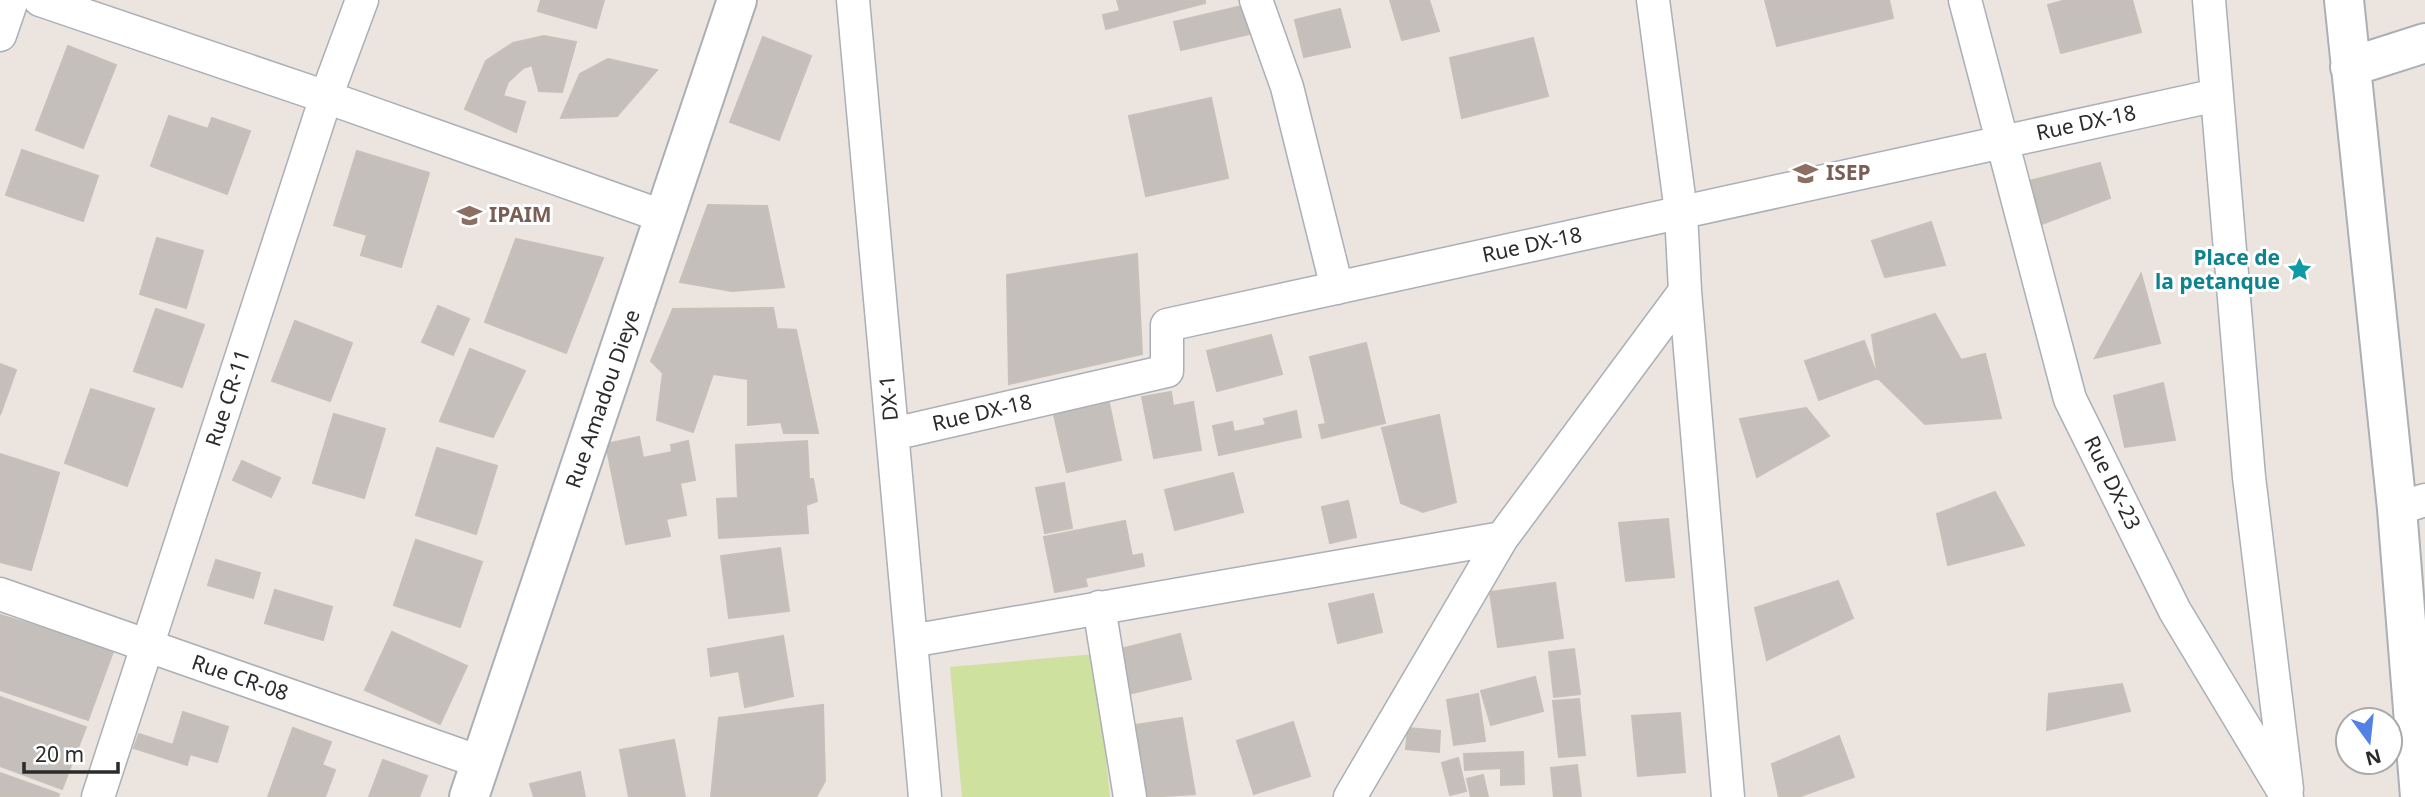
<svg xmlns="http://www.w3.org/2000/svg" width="2425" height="797" viewBox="0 0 2425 797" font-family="'Noto Sans',sans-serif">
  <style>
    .pitch { fill: #cee19f }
    .building { fill: #c4bfba; stroke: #c6c0b9; stroke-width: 2 }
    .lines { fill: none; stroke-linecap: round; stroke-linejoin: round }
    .street-casing { stroke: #abafb6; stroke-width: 35 }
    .secondary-casing { stroke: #abafb6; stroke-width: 42 }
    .street { stroke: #fff; stroke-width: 32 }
    .secondary { stroke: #fff; stroke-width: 38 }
    .labels { text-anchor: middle; stroke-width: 6; stroke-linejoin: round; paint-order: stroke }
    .street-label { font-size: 21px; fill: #2b2b2b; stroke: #fff }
    .education-label { font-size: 21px; font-weight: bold; fill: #785e54; stroke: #fff; text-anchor: start }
    .culture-label { font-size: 21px; font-weight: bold; fill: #0d838f; stroke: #fff; text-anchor: end }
  </style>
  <rect width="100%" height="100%" fill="#ebe4df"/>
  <path class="pitch" d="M1095,654L1110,797H962L950,667Z"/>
  <path class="building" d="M541,0H604L596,28L538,11Z
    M1117,0H1205V3L1106,29L1103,15L1120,11Z
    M1390,0H1429L1439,31L1402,40Z
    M1765,0H1889L1893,18L1777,46Z
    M2066,0H2132L2141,32L2061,53L2048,5Z
    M1242,6L1249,34L1181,50L1174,22Z
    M1340,9L1350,47L1304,57L1295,20Z
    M544,36L576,42L562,92L539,91L532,65L523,68L508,82L503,96L525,102L516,132L465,109L486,61L513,43Z
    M763,37L811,56L779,140L730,122Z
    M1533,38L1548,96L1462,118L1450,58Z
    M68,46L116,65L83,148L36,130Z
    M608,59L657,70L617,116L561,118L580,74Z
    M1211,98L1228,178L1146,196L1129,116Z
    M169,116L208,129L212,118L250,131L227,194L151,166Z
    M22,150L98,176L83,221L6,195Z
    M357,151L429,173L401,267L361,255L367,235L334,225Z
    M2100,163L2110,198L2037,226L2029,181Z
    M708,205L767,206L784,287L732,291L680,282Z
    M1931,222L1945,265L1885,277L1872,241Z
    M157,238L203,251L186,308L140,294Z
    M516,239L603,258L566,353L485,322Z
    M1137,254L1142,354L1009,384L1007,275Z
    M2141,274L2160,343L2095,358Z
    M438,306L469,319L453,355L422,342Z
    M773,308L777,329L796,330L818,433H784L781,422L748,425V379L713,374L693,432L657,420L663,373L651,361L673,309Z
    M156,309L204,325L182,387L134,371Z
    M1935,314L1961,360L1985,354L2001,418L1925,424L1878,378L1872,335Z
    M295,321L352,343L330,401L272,381Z
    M1271,335L1282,374L1217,391L1207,351Z
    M1864,341L1878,378L1819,400L1805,361Z
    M1366,343L1385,423L1322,438L1319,425L1326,424L1310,357Z
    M470,349L525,371L493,437L440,421Z
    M0,364L16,370L0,415Z
    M2163,383L2175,440L2125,447L2114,396Z
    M91,389L154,409L127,486L65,463Z
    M1171,392L1173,406L1193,402L1201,450L1154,458L1142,397Z
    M1109,403L1121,460L1067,472L1054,415Z
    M1806,408L1829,436L1757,477L1740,419Z
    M1296,411L1301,437L1219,455L1213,426L1232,422L1234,432L1266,425L1264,419Z
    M334,414L385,429L364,498L313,483Z
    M1439,415L1456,502L1423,512L1401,503L1382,428Z
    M639,437L643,458L672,452L671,445L688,441L695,480L680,483L686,515L666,519L670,536L626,544L606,444Z
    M807,441L809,479H813L817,501L806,505L808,533L719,538L717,499L738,498L736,445Z
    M437,448L497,466L476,534L416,515Z
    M0,454L59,473L31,570L0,562Z
    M242,461L280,478L271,497L233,480Z
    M1233,473L1243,512L1175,530L1165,490Z
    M1064,483L1072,528L1045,533L1036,488Z
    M1995,492L2024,545L1948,565L1937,514Z
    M1348,501L1356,537L1330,543L1322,507Z
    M1668,519L1674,577L1626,581L1619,523Z
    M1125,521L1132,556L1142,554L1144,566L1085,578L1087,586L1055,592L1044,537Z
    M416,540L482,562L460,627L394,605Z
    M780,548L789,611L729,618L721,556Z
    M216,560L260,573L253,598L208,585Z
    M1838,581L1853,618L1767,660L1755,608Z
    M1555,583L1563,638L1498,647L1490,592Z
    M275,590L332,607L323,640L265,623Z
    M1373,594L1382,632L1338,643L1329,604Z
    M0,615L114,649L88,720L0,690Z
    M392,632L467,666L440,724L365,690Z
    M1180,634L1191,679L1124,695L1113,651Z
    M783,636L793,696L745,707L739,671L711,676L708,649Z
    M1574,649L1580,694L1554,697L1549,652Z
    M1535,677L1543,711L1491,725L1481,691Z
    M2122,684L2130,711L2047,730L2049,694Z
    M1478,694L1485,741L1454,745L1447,700Z
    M0,697L86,727L62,789L0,766Z
    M1579,699L1585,755L1559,757L1553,701Z
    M823,705L825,781L816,797H711L719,718Z
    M183,712L228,727L217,762L190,754L187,765L134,748L139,734L173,745Z
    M1680,713L1685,772L1638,776L1632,716Z
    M1182,718L1195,794L1147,797L1135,725Z
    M1293,722L1310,776L1254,794L1237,741Z
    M293,728L331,742L322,765L335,770L325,797H268Z
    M1408,728L1440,731L1439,752L1406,749Z
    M1839,736L1854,777L1798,797H1779L1772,764Z
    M674,740L685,797H629L620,750Z
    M1523,752L1524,784L1501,785V768L1465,770L1464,754Z
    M1458,758L1466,791L1450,795L1442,763Z
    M383,760L427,776L419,797H369Z
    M1577,765L1581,797H1554L1551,768Z
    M580,772L585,797H534L530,784Z
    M0,773L59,794L58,797H0Z
    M1483,775L1488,797H1471L1467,779Z"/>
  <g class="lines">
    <defs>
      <path id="street" d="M40,0L326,97L665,217
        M853,0L925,797
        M1256,0L1287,87L1337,288
        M1653,0L1681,212L1685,291L1728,797
        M1965,0L2070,399L2175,611L2287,797
        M2209,0L2249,477L2287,789
        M0,35L12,0
        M893,434L1167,371V325L2217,95
        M2397,509L2425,500
        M0,594L480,762
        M1099,607L1130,797
        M911,641L1502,538
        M98,797L326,97L362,0
        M1350,797L1502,538L1685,291"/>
      <path id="secondary" d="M2344,0L2397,509L2420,797
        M2350,67L2425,43
        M469,797L737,0"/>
    </defs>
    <use href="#street" class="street-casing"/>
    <use href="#secondary" class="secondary-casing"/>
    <use href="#street" class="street"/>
    <use href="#secondary" class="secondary"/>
  </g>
  <defs>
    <symbol id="university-bare" viewBox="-9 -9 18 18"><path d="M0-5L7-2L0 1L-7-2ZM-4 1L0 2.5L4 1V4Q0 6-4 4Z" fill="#8d6e63" stroke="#fff" stroke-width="2.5" paint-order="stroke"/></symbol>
    <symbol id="sight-bare" viewBox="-9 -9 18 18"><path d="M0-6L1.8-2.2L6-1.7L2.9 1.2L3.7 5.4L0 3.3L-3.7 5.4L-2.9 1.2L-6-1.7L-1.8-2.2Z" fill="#0f9aa8" stroke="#fff" stroke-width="2.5" paint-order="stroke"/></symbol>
  </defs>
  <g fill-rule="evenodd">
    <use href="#university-bare" x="1788" y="156" width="35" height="35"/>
    <use href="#university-bare" x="452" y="198" width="35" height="35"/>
    <use href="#sight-bare" x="2282" y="252" width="35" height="35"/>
  </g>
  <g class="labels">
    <g class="street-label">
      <text transform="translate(2086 123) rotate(-12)" y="7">Rue DX-18</text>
      <text transform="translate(1532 245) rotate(-12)" y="7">Rue DX-18</text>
      <text transform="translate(228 398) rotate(-72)" y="7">Rue CR-11</text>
      <text transform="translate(889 398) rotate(-95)" y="7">DX-1</text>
      <text transform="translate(603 399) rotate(-71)" y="7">Rue Amadou Dieye</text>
      <text transform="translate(982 413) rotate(-13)" y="7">Rue DX-18</text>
      <text transform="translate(2112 483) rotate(64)" y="7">Rue DX-23</text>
      <text transform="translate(240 678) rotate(19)" y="7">Rue CR-08</text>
    </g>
    <g class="education-label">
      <text x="1826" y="180">ISEP</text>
      <text x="489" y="222">IPAIM</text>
    </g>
    <g class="culture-label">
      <text x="2280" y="265">Place de<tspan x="2280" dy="24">la petanque</tspan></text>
    </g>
  </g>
  <g transform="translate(2369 741) rotate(165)"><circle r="33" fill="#ffffff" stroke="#aaaaaa" stroke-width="2"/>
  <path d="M0-5L12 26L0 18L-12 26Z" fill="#5382e4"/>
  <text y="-10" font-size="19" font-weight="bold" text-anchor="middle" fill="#2b2b2b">N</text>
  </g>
  <path d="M24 762v10h94v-10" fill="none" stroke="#2b2b2b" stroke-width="3.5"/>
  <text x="35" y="762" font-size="21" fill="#2b2b2b" stroke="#ffffff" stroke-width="5" paint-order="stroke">20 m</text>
</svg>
